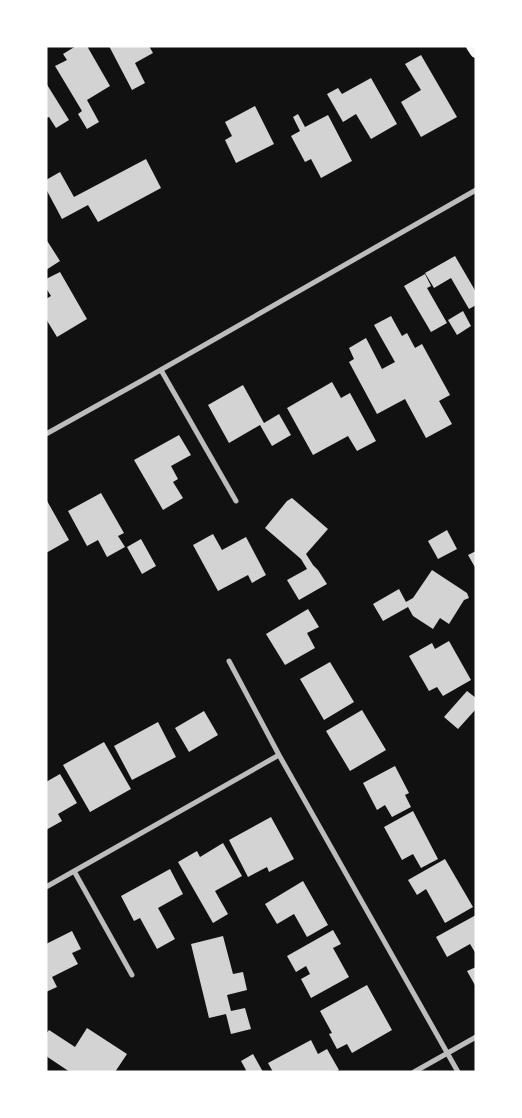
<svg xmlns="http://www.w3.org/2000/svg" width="522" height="1118" viewBox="0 0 522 1118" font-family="'DM Sans',sans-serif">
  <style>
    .building { fill: #d3d3d3 }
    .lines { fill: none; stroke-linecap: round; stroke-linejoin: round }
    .minor { stroke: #bcbcbc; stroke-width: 5 }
    .primary { stroke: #f5f5f5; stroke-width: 12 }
  </style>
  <rect width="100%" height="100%" fill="#111"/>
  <path class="building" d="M76,46H87L110,86L87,100L99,122L87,129L78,114L82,111L55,66L67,60L63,54Z
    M109,46H149L153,53L135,63L145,83L132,90Z
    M421,55L457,117L421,137L401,102L421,90L405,64Z
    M371,78L397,124L371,139L356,114L343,122L327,94L338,88L342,94Z
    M46,83L69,120L56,128L49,117L46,118Z
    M255,106L274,144L236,163L225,140L232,136L225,122Z
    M298,114L305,127L328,115L352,161L321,178L311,159L305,162L291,136L300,131L293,117Z
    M146,159L161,188L98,222L88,205L62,219L46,189V180L60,172L74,197Z
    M46,239L60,261L46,270Z
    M455,256L476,292V305L469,309L451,278L434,288L425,273Z
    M60,272L87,319L57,337L46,319V299L51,296L46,288V279Z
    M425,274L431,286L427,288L447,323L431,332L404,286Z
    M463,311L471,326L457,335L448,320Z
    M391,316L402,336L407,333L415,348L422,344L450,395L439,401L452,424L426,438L405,399L377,414L349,362L354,359L349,348L366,338L382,369L395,362L374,325Z
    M332,382L341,398L350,393L376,441L357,451L348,436L313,455L287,408Z
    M243,385L264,423L279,414L291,435L272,446L260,425L229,443L208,405Z
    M179,435L191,455L171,466L178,479L173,482L183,498L163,510L134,460Z
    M101,493L124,533L118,536L125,547L107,557L98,540L87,546L68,511Z
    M292,498L328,529L306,554L313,565L318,570L327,584L299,600L287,580L307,569L301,559L265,528L287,501Z
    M46,499L69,540L46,553Z
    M447,530L457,549L438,559L428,541Z
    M213,534L222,550L246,537L266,575L252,583L248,575L218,591L193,545Z
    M141,539L156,566L142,574L127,547Z
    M476,551V569L468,555Z
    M432,570L467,593L469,598L464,600L449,624L440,618L433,629L413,616L408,607L383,621L373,604L399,589L406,602L413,598Z
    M308,609L319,627L307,633L315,648L285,665L266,634Z
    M449,641L471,680L443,696L437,687L429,691L409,656L432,643L435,649Z
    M330,662L354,702L324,720L300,679Z
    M467,691L476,698V709L458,729L444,717Z
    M362,710L386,750L350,771L326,731Z
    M204,711L218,735L189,752L175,728Z
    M158,722L176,757L132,780L114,746Z
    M104,742L131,789L90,812L63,765Z
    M395,766L409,793L405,795L411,807L392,817L385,805L377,810L363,783Z
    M60,774L77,803L58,814L62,821L46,830V782Z
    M413,811L438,859L421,868L413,854L402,860L384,827Z
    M271,817L294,859L269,872L267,867L248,877L229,840Z
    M223,843L242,876L215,891L228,914L213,923L178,862L197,851L200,857Z
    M445,859L473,907L445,923L426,889L417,895L408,880Z
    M170,869L183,894L158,908L175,939L157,949L140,918L134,921L121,896Z
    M303,881L328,925L307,937L294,914L277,924L265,904Z
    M476,915V954L470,944L447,957L436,937Z
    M333,930L341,944L333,948L349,977L311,998L301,979L310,974L306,966L296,972L287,956Z
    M72,931L81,949L72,953L78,964L52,977L57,987L46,992V944Z
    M223,936L233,974L243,972L247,990L227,995L231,1011L245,1008L251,1029L231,1034L226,1014L209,1018L191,944Z
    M476,967V987L467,971Z
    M367,985L392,1030L352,1053L347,1044L337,1049L329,1034L332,1033L320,1011Z
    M87,1028L127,1054L115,1072H70L46,1056V1034L49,1030L75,1047Z
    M311,1040L318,1054L327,1049L339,1070L335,1072H273L268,1063Z
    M253,1054L263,1072H244L246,1070L241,1061Z"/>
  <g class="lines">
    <path class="minor" d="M161,370L236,501
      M46,434L143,380L476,190
      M229,661L279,755L458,1072
      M74,871L132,975
      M46,887L279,755
      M414,1072L476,1037"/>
    <path class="primary" d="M472,46L476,52"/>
  </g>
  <rect width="522" height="1118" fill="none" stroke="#ffffff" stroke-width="95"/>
</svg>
